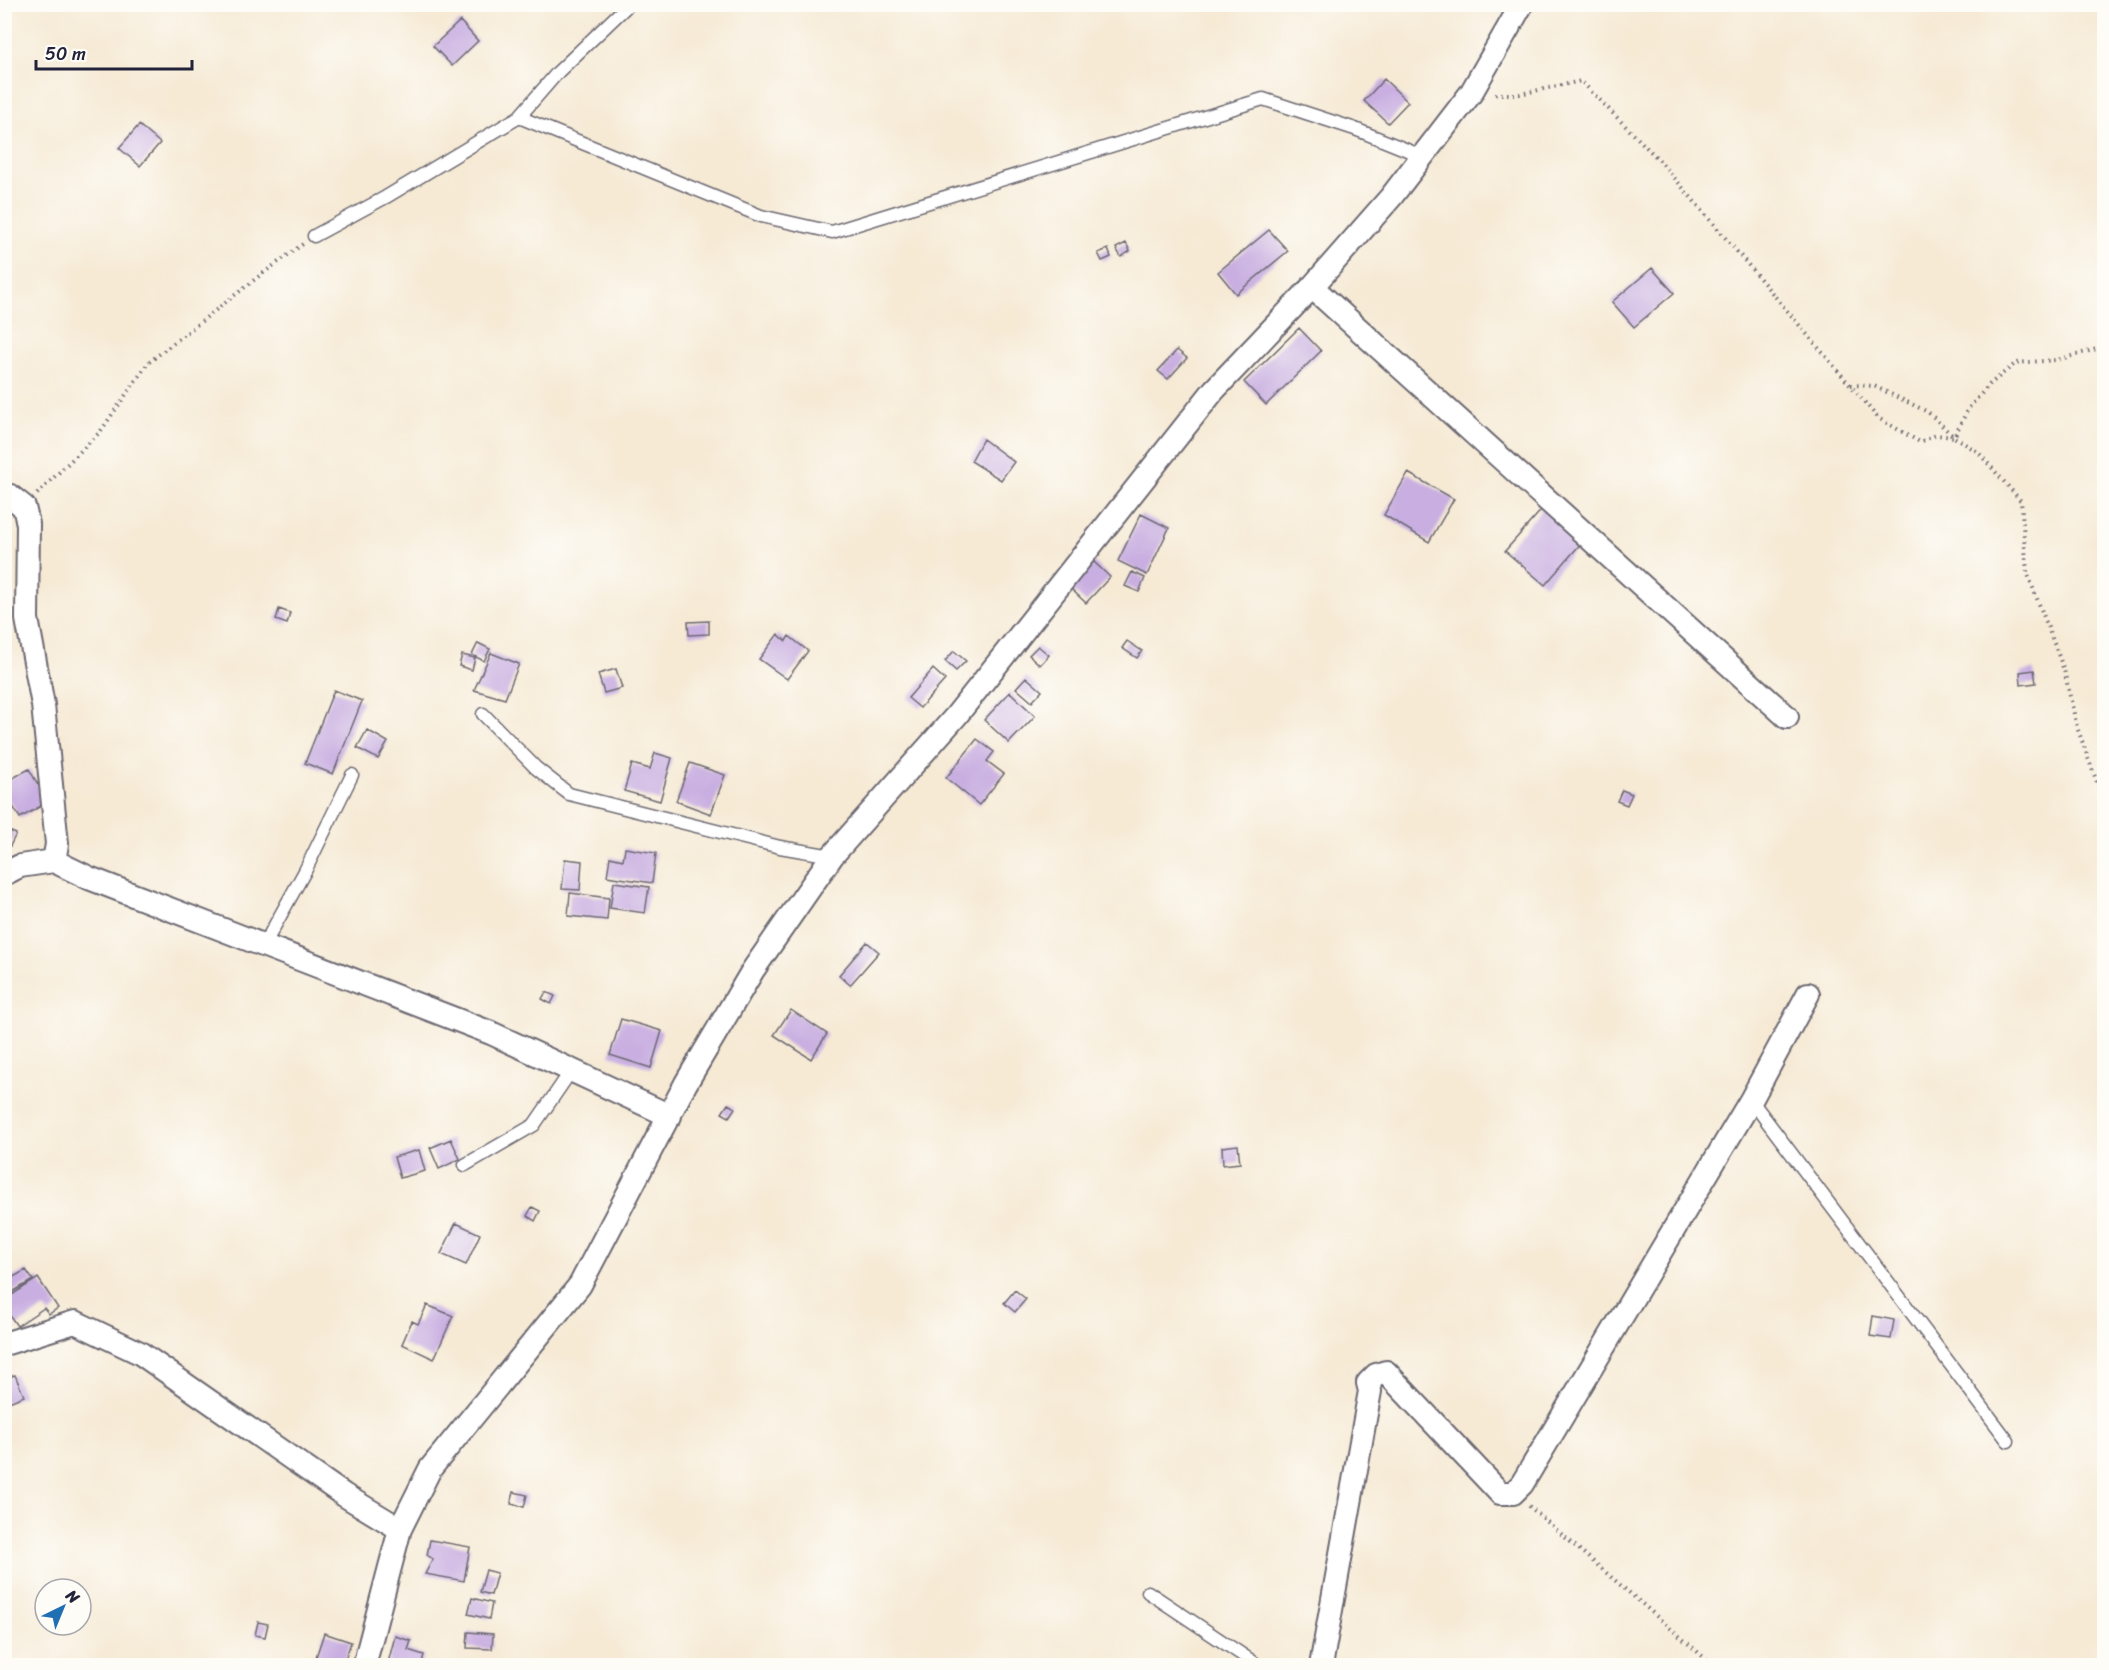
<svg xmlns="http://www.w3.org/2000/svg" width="2109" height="1670" viewBox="0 0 2109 1670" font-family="Sriracha,sans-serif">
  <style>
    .building { fill: #c9afe1 }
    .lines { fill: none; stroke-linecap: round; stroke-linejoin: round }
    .lane-casing { stroke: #6c6871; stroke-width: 15 }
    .street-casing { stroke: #6c6871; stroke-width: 26 }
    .path { stroke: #6c6871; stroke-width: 4; stroke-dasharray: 1.5 4.5; stroke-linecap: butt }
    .lane { stroke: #fff; stroke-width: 12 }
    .street { stroke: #fff; stroke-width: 22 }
  </style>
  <rect width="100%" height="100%" fill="#fdfcf7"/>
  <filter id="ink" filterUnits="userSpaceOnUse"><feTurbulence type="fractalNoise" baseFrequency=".0167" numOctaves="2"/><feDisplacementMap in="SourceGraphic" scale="12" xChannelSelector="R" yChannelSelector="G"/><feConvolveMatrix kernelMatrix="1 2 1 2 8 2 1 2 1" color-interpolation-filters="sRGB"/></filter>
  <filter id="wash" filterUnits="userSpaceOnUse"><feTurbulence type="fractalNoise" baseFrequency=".008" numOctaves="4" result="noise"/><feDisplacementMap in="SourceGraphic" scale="24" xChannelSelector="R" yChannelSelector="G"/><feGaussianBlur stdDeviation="1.35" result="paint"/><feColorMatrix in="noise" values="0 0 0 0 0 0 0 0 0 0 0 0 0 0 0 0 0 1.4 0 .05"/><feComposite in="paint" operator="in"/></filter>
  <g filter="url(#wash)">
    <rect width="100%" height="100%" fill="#f6ead5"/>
    <g id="blocks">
      <path class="building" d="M460,21L478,41L452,66L433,46Z
        M1384,79L1408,102L1388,123L1364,101Z
        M139,125L160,143L140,166L119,148Z
        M1269,230L1288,251L1236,294L1218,272Z
        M1126,243L1130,251L1121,257L1116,248Z
        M1108,249L1111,257L1102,261L1098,253Z
        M1652,268L1674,293L1634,327L1612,302Z
        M1299,328L1321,351L1266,405L1244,382Z
        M1177,350L1187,358L1168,379L1158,371Z
        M983,439L1014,462L1001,480L971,461Z
        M1408,473L1454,499L1429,542L1384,515Z
        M1544,507L1583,541L1545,585L1505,551Z
        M1141,514L1169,528L1147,575L1118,561Z
        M1093,561L1110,577L1086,603L1069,587Z
        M1132,572L1145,578L1139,592L1125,586Z
        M279,609L290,613L287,624L276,620Z
        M709,621V634L689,635L688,622Z
        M778,634L786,641L789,636L808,651L787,679L759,659Z
        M1127,641L1142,651L1137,658L1122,648Z
        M478,643L490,649L484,661L472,655Z
        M1038,646L1049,655L1040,665L1029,655Z
        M954,651L966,661L956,671L945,661Z
        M491,653L519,664L505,699L474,690Z
        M462,655L475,658L472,670L459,666Z
        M616,669L622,688L604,693L598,674Z
        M933,669L945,680L920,708L908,698Z
        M2034,670L2036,683L2021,685L2020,672Z
        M1026,677L1042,691L1032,702L1016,688Z
        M334,690L362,701L333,774L305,763Z
        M1010,692L1035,716L1009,743L984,720Z
        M367,730L388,742L378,759L357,748Z
        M977,739L994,752L987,761L1004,774L979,805L946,778Z
        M655,753L672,758L660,801L624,791L632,764L650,769Z
        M690,763L725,775L711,814L676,801Z
        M29,769L48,802L20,818L4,792V783Z
        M1622,790L1632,794L1627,805L1617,801Z
        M4,829L16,834L10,846L4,844Z
        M625,848L656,853L652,883L607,876L610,857L623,860Z
        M565,859L582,861L580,890L562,889Z
        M614,882L649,887L645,913L610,908Z
        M570,893L609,898L607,920L568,916Z
        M867,942L879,952L850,985L839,975Z
        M546,992L555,996L551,1004L542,999Z
        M791,1010L827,1034L811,1059L774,1035Z
        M621,1019L662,1031L651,1068L610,1055Z
        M728,1104L735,1108L729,1117L722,1113Z
        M451,1139L460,1159L439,1169L430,1148Z
        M1238,1145L1240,1163L1223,1165L1222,1147Z
        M419,1150L425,1171L400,1178L394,1157Z
        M532,1207L540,1211L535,1221L527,1216Z
        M456,1223L480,1234L466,1265L441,1254Z
        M26,1270L33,1280L4,1297V1282Z
        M38,1278L58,1308L49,1314L44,1308L17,1326L4,1307V1300Z
        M1015,1290L1026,1299L1015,1312L1004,1303Z
        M427,1305L453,1316L434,1359L402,1344L412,1321L418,1324Z
        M1873,1316L1894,1320L1891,1339L1870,1336Z
        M15,1375L24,1396L4,1404V1379Z
        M514,1492L527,1495L524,1507L511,1504Z
        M430,1540L470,1547L464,1581L425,1574L433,1559L427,1555Z
        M486,1570L497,1573L491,1595L480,1592Z
        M472,1598L492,1603L489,1619L468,1614Z
        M258,1622L268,1624L265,1637L255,1635Z
        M468,1632L493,1634L492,1649L467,1648Z
        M324,1633L351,1642L343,1666L316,1657Z
        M395,1636L411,1641L408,1650L424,1655L421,1666H399L388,1663Z
        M467,1663H493L494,1666H467Z"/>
    </g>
  </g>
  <g filter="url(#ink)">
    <use href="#blocks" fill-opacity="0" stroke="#6c6871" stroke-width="1.5"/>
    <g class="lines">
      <defs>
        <path id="lane" d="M519,117L761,216L832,232L1263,99L1355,129L1422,156
          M314,236L386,197L519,117L558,72L629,4
          M483,714L536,768L569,794L780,847L832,856
          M264,945L305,871L352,775
          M1751,1100L2008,1441
          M465,1165L534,1125L571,1071
          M1148,1592L1259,1666"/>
        <path id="street" d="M1312,287L1787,717
          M4,499L10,496L24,507L28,524L27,619L43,705L57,844L54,861L89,878L491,1033L670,1116
          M4,874L20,866L54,861
          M4,1344L75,1322L140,1353L344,1495L400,1529
          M364,1666L400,1529L430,1469L580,1285L686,1083L753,970L832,856L956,716L1214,390L1312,287L1391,197L1471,93L1522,4
          M1321,1666L1370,1391L1368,1383L1376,1375L1386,1372L1500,1493H1513L1522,1484L1751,1100L1808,994"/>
      </defs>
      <use href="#lane" class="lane-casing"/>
      <use href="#street" class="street-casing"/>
      <path class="path" d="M1495,94H1520L1581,81L1661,162L1878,418L1920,442L1936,435L1954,437L1968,409L1990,384L2016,363L2057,360L2104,347
        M1851,385L1874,386L1928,412L1954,437L1978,452L2021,501L2027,572L2064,670L2077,727L2099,788L2104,814
        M37,494L100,432L148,363L258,277L303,244
        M1529,1506L1714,1666"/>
      <use href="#lane" class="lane"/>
      <use href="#street" class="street"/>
    </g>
  </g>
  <rect width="2109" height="1670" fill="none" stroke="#fdfcf7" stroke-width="24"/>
  <g transform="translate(63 1607) rotate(43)"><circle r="28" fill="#fdfcf7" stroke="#a5a5ac" stroke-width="1.5"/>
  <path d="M0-4.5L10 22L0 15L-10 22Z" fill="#1f6fb2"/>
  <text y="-9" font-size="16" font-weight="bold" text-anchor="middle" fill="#22223b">N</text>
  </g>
  <path d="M36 60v9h156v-9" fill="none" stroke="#22223b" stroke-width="3"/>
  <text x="45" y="60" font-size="18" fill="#22223b" stroke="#fdfcf7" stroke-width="4.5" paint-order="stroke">50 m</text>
</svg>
